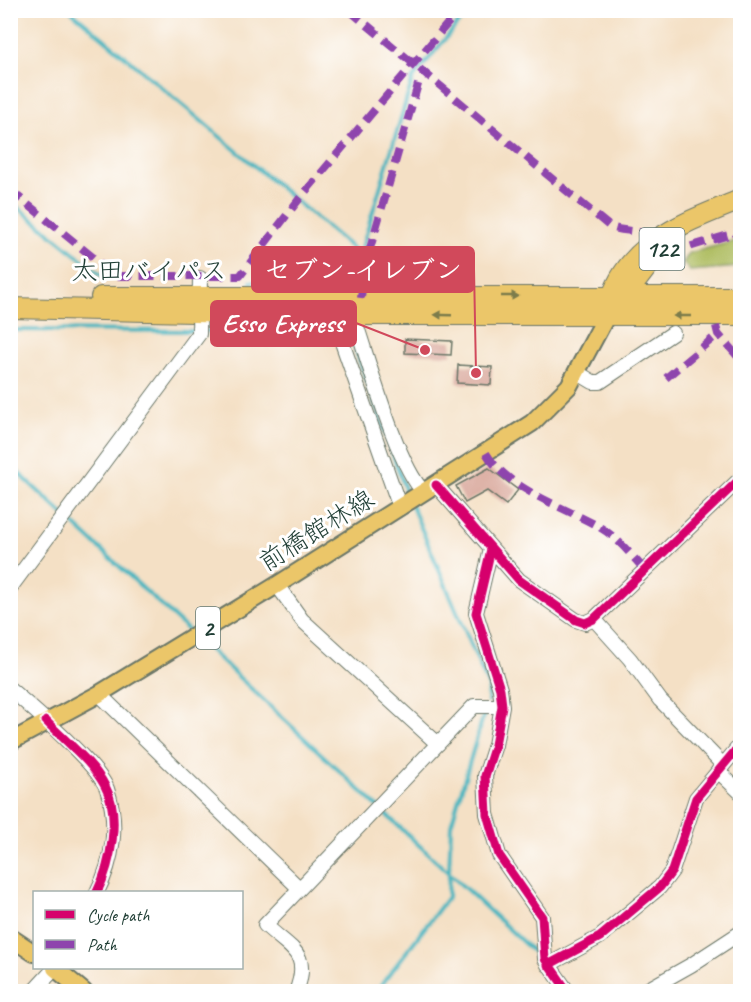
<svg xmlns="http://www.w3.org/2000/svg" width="751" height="1002" viewBox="0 0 751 1002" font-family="Caveat,'Klee One',sans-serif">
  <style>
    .green { fill: #adbc5e; stroke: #667c49; stroke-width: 1.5 }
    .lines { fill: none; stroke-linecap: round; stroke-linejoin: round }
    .stream { stroke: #47b5c0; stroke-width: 4 }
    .building { fill: #d7a395 }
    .minor-casing { stroke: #6a7667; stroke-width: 16 }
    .major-casing { stroke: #6a7667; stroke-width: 20 }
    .highway-casing { stroke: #6a7667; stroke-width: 22 }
    .minor { stroke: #fff; stroke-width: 14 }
    .major { stroke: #ebc669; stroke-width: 16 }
    .highway { stroke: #ebc669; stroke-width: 20 }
    .quiet { stroke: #8e44ad; stroke-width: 8; stroke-dasharray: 15 8; stroke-linecap: butt }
    .cycleway-casing { stroke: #fff; stroke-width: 13 }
    .cycleway { stroke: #d6006c; stroke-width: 9 }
    .oneway { fill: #7b7b4c }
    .labels { text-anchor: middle; stroke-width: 6; stroke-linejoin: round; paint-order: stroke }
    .shield { fill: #fff; stroke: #627771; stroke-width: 1.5 }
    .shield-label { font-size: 24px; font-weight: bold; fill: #1f3d34 }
    .street-label { font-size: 26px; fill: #1f3d34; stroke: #fff }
    .leader { fill: none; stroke: #d1495b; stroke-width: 2 }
    .callout-dot { fill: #d1495b; stroke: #fff; stroke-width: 2 }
    .callout { fill: #d1495b; stroke: #d1495b; stroke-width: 2 }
    .callout-label { font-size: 27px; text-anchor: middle; font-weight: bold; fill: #fff }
  </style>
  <rect width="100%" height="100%" fill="#fff"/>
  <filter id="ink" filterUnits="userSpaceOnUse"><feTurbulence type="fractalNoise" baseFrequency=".0167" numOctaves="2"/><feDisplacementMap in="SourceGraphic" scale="12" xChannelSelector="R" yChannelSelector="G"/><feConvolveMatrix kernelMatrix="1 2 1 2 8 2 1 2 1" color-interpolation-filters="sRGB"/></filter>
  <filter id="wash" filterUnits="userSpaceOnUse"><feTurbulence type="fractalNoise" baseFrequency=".008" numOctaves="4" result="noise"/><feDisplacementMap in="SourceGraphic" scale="24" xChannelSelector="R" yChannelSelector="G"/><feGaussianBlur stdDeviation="1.35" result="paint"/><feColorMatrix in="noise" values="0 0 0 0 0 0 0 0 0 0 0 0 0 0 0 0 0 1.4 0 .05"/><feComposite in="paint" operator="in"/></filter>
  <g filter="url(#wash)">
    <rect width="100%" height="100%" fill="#f4e0c5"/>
    <path class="green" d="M735,241L740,244L739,267L690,271L683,263L689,253Z"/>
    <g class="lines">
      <path class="stream" d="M70,10L360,255
        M10,201L105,278
        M251,282L336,276L337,273L355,271L413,78L469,10
        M348,328L408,497
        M10,330L196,331
        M203,331L327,327
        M10,465L190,632
        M411,504L489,687L488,702
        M198,639L541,959
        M376,992L448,897L451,825L485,710"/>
    </g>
    <g id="blocks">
      <path class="building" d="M405,339L452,341L451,355L405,353Z
        M458,365L492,367L491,385L457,383Z
        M489,468L518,490L506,505L487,491L465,503L456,486Z"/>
    </g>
  </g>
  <g filter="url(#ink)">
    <use href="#blocks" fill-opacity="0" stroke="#6a7667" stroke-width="1.5"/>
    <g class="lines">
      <defs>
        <path id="minor" d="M336,315L337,328L400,508
          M357,315V327C370,366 398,467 424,492
          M578,373L593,382H600L673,333
          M436,485L519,580L576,620L585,623L594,619L740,479
          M491,549L476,613L500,689L502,706L495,745L485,776L487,814L499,855L542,917L545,959L568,992
          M277,585L302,620L438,744
          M10,588L199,334L200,278
          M594,619L630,659L660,700L723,765
          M10,689C31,707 99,766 107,789C119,824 113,861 97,892
          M99,694L299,888
          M718,771L740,792
          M548,965L600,937L660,887L672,871L696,798L740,745
          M33,992L55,968
          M296,992C311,953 292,950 265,925L474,706H502
          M643,992L691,965L740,933"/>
        <path id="major" d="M10,742L99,694L277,585L532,423L569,386L607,315
          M10,937L34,953
          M55,968L84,992"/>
        <path id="highway" d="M101,297H740
          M618,305L660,250
          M609,307C624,243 686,222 740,200
          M10,308L336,315H740"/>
      </defs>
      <use href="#minor" class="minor-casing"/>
      <use href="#major" class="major-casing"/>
      <use href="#highway" class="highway-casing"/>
      <use href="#minor" class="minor"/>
      <use href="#major" class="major"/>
      <use href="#highway" class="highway"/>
      <path class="quiet" d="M349,10L609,226C624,233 643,229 657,238
        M10,190L116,276H240L300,198L459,10
        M669,253L735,233L740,239
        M361,298L364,269L419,81L424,75
        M716,326L718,334L740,359
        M666,378L718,334
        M486,453C509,491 564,506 601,528C618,538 631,555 644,569"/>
      <defs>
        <path id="cycleway" d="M436,485L519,580L576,620L585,623L594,619L740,479
          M491,549L476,613L500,689L502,706L495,745L485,776L487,814L499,855L542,917L545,959L568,992
          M46,721C65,741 92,761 105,786C121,815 111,864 97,892
          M548,965L600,937L660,887L672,871L696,798L740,745"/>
      </defs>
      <use href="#cycleway" class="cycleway-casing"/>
      <use href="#cycleway" class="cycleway"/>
    </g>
    <defs><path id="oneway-solid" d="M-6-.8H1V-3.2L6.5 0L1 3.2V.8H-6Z" transform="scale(1.5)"/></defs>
    <g class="oneway">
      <use href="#oneway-solid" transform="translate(510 296)"/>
      <use href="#oneway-solid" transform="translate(443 315) rotate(-178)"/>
      <use href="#oneway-solid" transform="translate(682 316) rotate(180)"/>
    </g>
  </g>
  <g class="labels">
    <g class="shield">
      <rect x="639.5" y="228" width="45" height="42" rx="4.5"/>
      <rect x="196" y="607" width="24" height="42" rx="4.5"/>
    </g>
    <g class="shield-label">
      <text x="662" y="257">122</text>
      <text x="208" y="636">2</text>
    </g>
    <g class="street-label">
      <text x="149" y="279">太田バイパス</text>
      <text transform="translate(316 530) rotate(-32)" y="9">前橋館林線</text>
    </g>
  </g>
  <path class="leader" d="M476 373L474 269M425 350L356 323"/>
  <g class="callout-dot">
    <circle cx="476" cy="373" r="6"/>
    <circle cx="425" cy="350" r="6"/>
  </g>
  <g class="callout">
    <rect x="252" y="247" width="222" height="45" rx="6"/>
    <rect x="211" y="301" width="145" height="45" rx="6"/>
  </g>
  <g class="callout-label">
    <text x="363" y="279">セブン-イレブン</text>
    <text x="283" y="332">Esso Express</text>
  </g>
  <rect width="751" height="1002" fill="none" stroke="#fff" stroke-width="36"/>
  <rect x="33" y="891" width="210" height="78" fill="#ffffff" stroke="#a5b1ae" stroke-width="1.5"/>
  <rect x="45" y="910" width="30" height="9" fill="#d6006c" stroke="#a5b1ae" stroke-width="1.5"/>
  <text x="87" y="921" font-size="18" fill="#1f3d34">Cycle path</text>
  <rect x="45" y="940" width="30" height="9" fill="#8e44ad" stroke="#a5b1ae" stroke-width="1.5"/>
  <text x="87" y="951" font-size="18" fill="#1f3d34">Path</text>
</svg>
